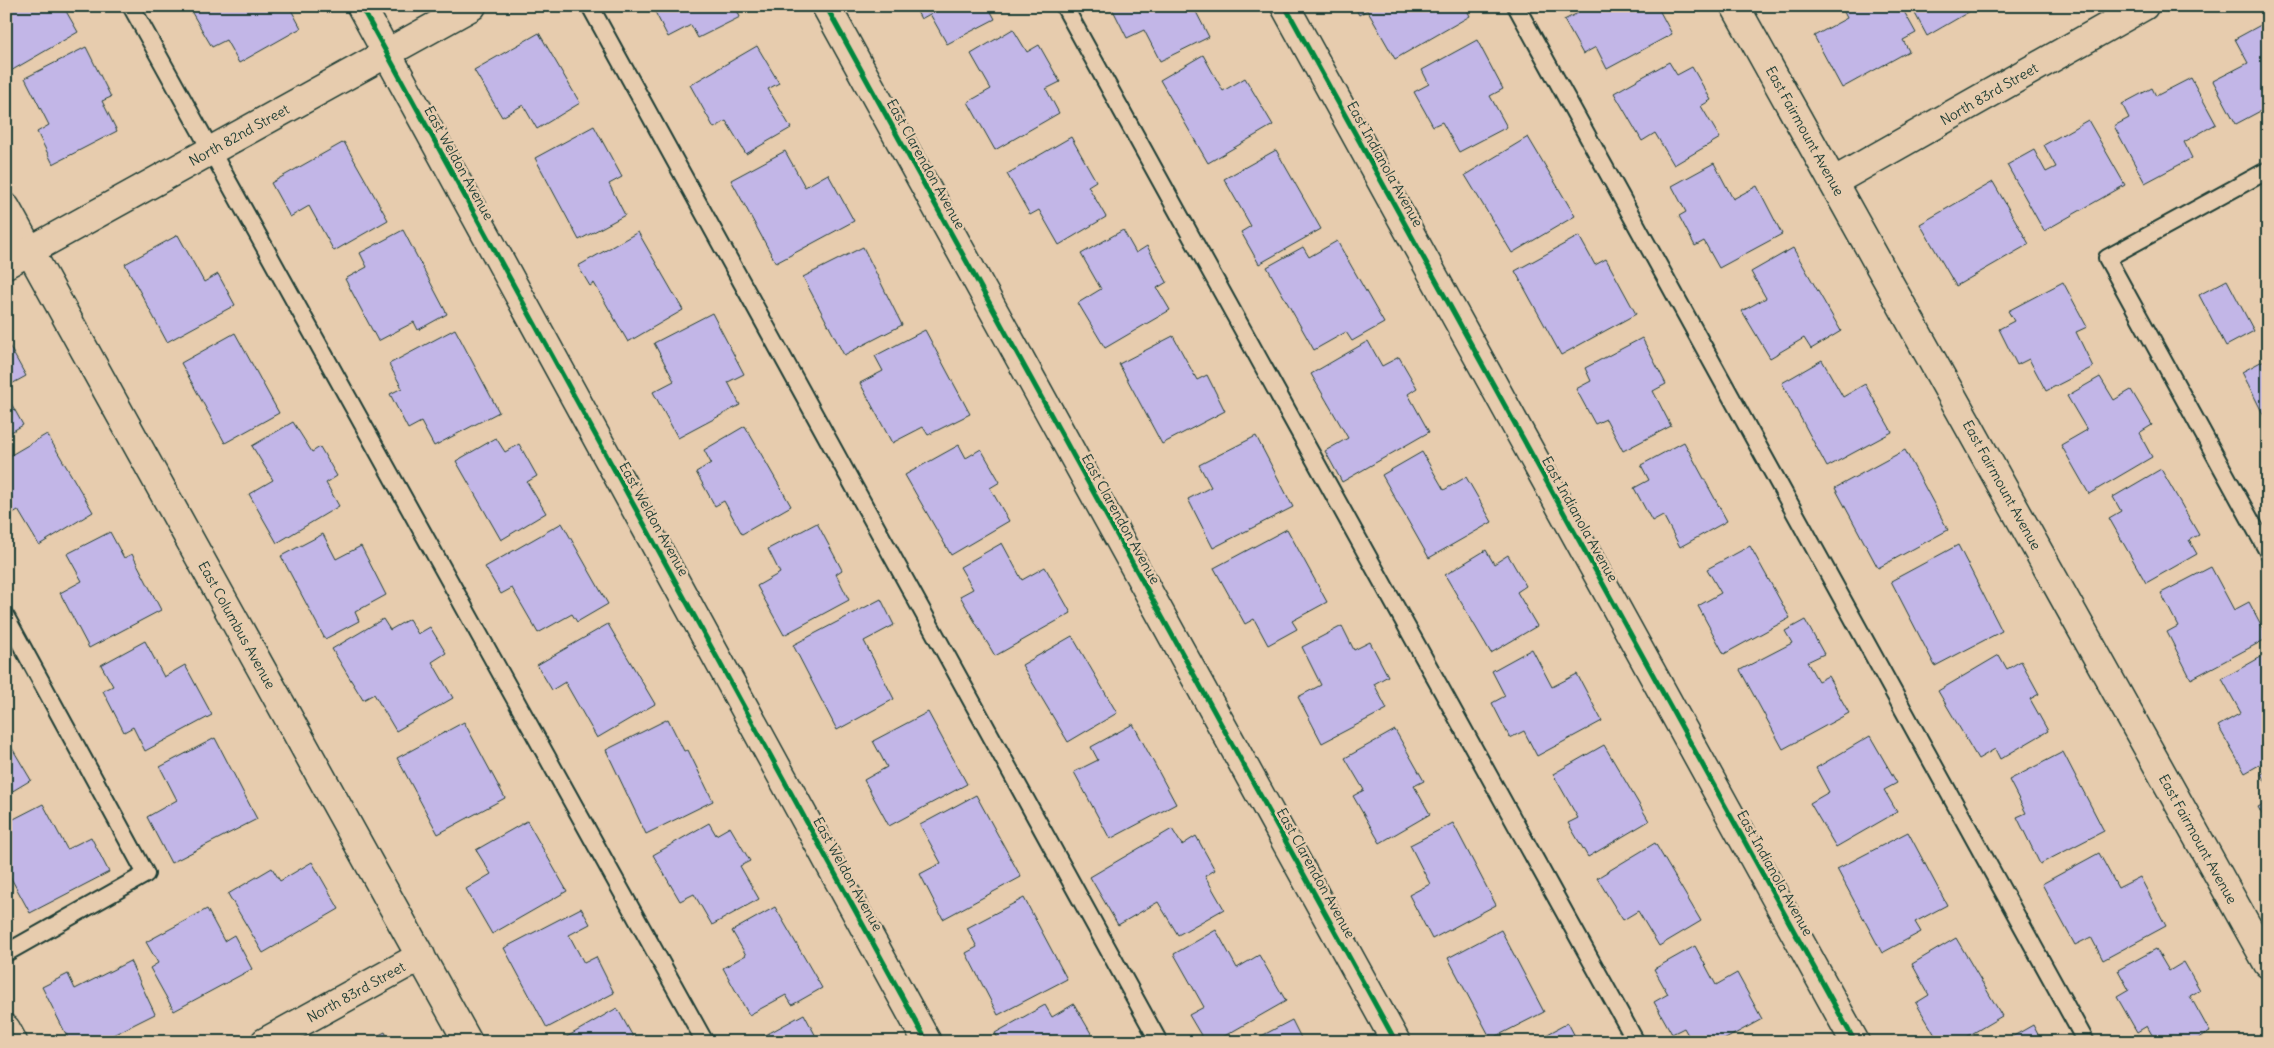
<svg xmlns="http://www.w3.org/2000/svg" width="2274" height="1048" viewBox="0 0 2274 1048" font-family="Delius,sans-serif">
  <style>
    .building { fill: #c2b6e7; stroke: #1f3d34 }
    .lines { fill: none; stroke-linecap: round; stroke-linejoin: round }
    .lane-casing { stroke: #1f3d34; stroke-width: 20 }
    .street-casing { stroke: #1f3d34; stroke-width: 31 }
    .secondary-casing { stroke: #1f3d34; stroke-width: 31 }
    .lane { stroke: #e7ccae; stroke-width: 16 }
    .street { stroke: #e7ccae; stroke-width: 28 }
    .secondary { stroke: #e7ccae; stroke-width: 28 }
    .cycleway-casing { stroke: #e7ccae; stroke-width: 8 }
    .cycleway { stroke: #00873e; stroke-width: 5 }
    .labels { text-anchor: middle; stroke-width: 5; stroke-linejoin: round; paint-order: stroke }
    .street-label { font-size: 14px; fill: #1f3d34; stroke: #e7ccae }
  </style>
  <rect width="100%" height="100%" fill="#e7ccae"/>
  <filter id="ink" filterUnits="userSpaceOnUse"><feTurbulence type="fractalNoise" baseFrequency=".02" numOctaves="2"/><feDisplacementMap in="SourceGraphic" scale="10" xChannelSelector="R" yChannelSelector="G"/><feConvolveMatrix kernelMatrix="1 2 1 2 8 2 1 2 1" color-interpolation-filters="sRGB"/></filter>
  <g filter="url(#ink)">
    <path class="building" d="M6,6H63L78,32L9,72L6,68Z
      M188,6H289L301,28L239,63L226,40L212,47Z
      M652,6H735L740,17L698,38L691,25L668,37Z
      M914,6H988L995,19L947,44L930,14L921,19Z
      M1111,6H1193L1209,37L1160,61L1144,30L1127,38Z
      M1354,6H1465L1470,16L1395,59L1367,10L1359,15Z
      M1574,6H1657L1672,34L1607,69L1596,47L1583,54L1564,20L1578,13Z
      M1841,6H1901L1916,33L1903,40L1909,51L1842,88L1814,36L1847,18Z
      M1911,6H1979L1927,36Z
      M2268,21V107L2236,124L2213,81L2248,63L2235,39Z
      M1013,29L1027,52L1039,45L1060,82L1046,89L1059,113L995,150L968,102L991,89L971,54Z
      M539,33L580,103L537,129L523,105L502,117L474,70Z
      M1477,40L1503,89L1490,96L1507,127L1459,152L1442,122L1433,126L1414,92L1429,84L1422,70Z
      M757,46L779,83L768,89L791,128L746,154L726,121L714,128L690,85Z
      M86,47L111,97L102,101L117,131L53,164L37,132L49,125L25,78Z
      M1203,55L1223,91L1245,78L1273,125L1208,163L1160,80Z
      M1669,62L1677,75L1692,67L1711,100L1701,106L1720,138L1674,165L1655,133L1642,141L1614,93Z
      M2191,78L2216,124L2184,142L2192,158L2145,183L2114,126L2129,118L2122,104L2152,88L2156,96Z
      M2088,120L2125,185L2044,231L2007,165L2034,150L2046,172L2056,167L2044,145Z
      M594,126L622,177L609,184L625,215L579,240L535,158Z
      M1071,137L1096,181L1088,186L1106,217L1059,245L1039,210L1030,215L1007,174Z
      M1528,137L1575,216L1512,253L1465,175Z
      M344,142L388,220L334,251L309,206L290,217L271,183Z
      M1276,150L1321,229L1259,264L1241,232L1251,226L1224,179Z
      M785,151L805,187L828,174L854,221L776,263L731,180Z
      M1714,163L1733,199L1757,186L1782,234L1719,268L1704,241L1695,246L1679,216L1686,212L1672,186Z
      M1993,182L2029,244L1956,286L1920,224Z
      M403,230L447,314L418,330L414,322L378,341L345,279L367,267L360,253Z
      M1123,230L1136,253L1147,246L1167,282L1157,288L1170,310L1105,348L1078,303L1101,289L1081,254Z
      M638,232L683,310L628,342L594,283L590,286L578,266Z
      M178,235L204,282L218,274L235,305L167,342L125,264Z
      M1579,236L1595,265L1606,259L1636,314L1561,355L1515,271Z
      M1337,241L1384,323L1352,341L1346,332L1314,350L1267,267L1303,247L1309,257Z
      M863,247L902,325L844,355L803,277Z
      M1793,248L1841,331L1811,349L1804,338L1770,358L1742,311L1766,298L1751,272Z
      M2227,280L2254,331L2226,346L2199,295Z
      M2063,282L2087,327L2076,332L2093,367L2046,391L2029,359L2017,365L1999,329L2014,321L2008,311Z
      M712,313L744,374L728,382L740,405L678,438L653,392L674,381L654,343Z
      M455,329L499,412L434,446L421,422L408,429L390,394L402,388L389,364Z
      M925,330L970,414L928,435L923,427L892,443L860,383L883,371L875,356Z
      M235,333L279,413L225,443L181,363Z
      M1173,336L1197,380L1207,375L1225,411L1162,444L1119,364Z
      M1642,338L1666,384L1653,391L1671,426L1623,451L1606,419L1595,424L1576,389L1591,381L1585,368Z
      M6,340L26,376L6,387Z
      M1368,341L1382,366L1399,357L1417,388L1408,394L1429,432L1342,482L1325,451L1348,438L1311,374Z
      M2268,358V422H2267L2242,372Z
      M1822,360L1843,397L1865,384L1892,432L1827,467L1782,383Z
      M2100,377L2114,400L2131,390L2152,425L2139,433L2152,457L2089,494L2061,445L2087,430L2067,396Z
      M6,394L23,425L6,435Z
      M293,422L312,452L320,447L337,476L326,483L339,506L277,543L249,494L273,480L252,446Z
      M745,426L791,506L742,534L724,501L715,506L696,472L711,463L704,450Z
      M47,434L93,512L39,545L18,510L6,517V458Z
      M1256,436L1293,507L1213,548L1188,499L1211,487L1199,465Z
      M496,438L505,452L519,444L537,476L527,482L546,513L501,540L456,461Z
      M1684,442L1727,521L1680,547L1663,515L1652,521L1634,488L1649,480L1641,465Z
      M959,445L966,458L981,449L1000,482L990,488L1009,521L951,555L905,475Z
      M1905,450L1948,530L1878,568L1835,488Z
      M1422,452L1444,490L1466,477L1492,522L1429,558L1382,475Z
      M2161,469L2199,535L2189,540L2197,554L2146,583L2109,518L2121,511L2113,497Z
      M562,523L608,604L577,622L572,614L538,633L512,588L501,594L485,567Z
      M817,523L842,570L836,574L849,600L784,635L757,586L780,573L768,549Z
      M1287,529L1327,602L1292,621L1297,629L1268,645L1254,619L1245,624L1214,568Z
      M110,532L124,558L132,554L161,610L89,648L60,593L82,581L67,554Z
      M323,534L336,559L361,546L386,595L355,612L359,621L325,639L281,556Z
      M1002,543L1022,580L1045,567L1071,613L995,656L960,596L973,589L960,567Z
      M1958,545L2002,631L1935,666L1891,581Z
      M1750,546L1790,618L1724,654L1698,606L1721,593L1707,569Z
      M1486,550L1494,564L1508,555L1526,586L1517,592L1537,626L1491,653L1445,575Z
      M2211,567L2234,610L2249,602L2268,638L2191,679L2167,632L2178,626L2161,593Z
      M881,599L894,625L864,641L894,699L837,730L793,645Z
      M383,619L390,630L409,619L418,634L430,627L446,653L432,662L453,698L396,731L374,694L363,700L332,649Z
      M1805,620L1824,654L1807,662L1818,681L1828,676L1849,713L1783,749L1740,670L1792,643L1785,631Z
      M608,624L655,704L597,738L565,682L552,690L537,665Z
      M1342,626L1354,650L1370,642L1388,676L1374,684L1387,709L1322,743L1298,697L1321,685L1302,647Z
      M1072,636L1117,713L1068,742L1022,665Z
      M145,641L164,677L185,665L212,715L145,751L133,727L124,732L103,691L113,686L101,665Z
      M1532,649L1552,687L1577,674L1602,721L1537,756L1524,731L1510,738L1492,703L1505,696L1492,671Z
      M2268,653V760L2245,773L2218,726L2241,713L2222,679Z
      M1999,655L2007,669L2021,661L2039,694L2030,699L2048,731L2000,759L1995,749L1978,759L1938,691Z
      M928,712L967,784L889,826L864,780L887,767L873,741Z
      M668,719L684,751L688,750L713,801L646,834L606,750Z
      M464,722L505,798L438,834L397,758Z
      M1133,724L1176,804L1110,839L1074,772L1098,760L1091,747Z
      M1395,730L1424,781L1414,786L1430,814L1380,843L1353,796L1364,790L1345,758Z
      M1870,736L1897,783L1884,790L1897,812L1836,847L1810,803L1829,792L1816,768Z
      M6,738L31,780L6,795Z
      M215,738L257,819L171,863L147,817L177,800L160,767Z
      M1604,745L1649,821L1588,857L1568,823L1578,818L1553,774Z
      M2063,752L2104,831L2040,864L2017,817L2026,813L2009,780Z
      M2268,771V786L2261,774Z
      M976,795L1021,877L943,919L920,874L941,863L920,825Z
      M2268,802V825L2258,807Z
      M43,804L67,849L91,837L109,872L30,913L6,869V823Z
      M527,821L567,891L492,934L466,889L491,874L476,850Z
      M709,823L716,835L730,827L750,861L740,866L759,899L712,925L694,894L680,901L653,855Z
      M1453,823L1496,905L1432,939L1409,895L1430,884L1410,845Z
      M1172,829L1182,845L1196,836L1215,870L1205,876L1224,909L1178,935L1158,902L1118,925L1090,877Z
      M1908,832L1947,905L1915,922L1921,932L1882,953L1837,869Z
      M1655,843L1701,921L1659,946L1638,911L1623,920L1597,878Z
      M2099,853L2118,888L2140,877L2166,926L2103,960L2091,937L2075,945L2042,884Z
      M312,862L339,909L263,953L228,894L272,868L280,881Z
      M1024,898L1067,979L998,1015L966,953L977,947L967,928Z
      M775,907L822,988L792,1005L786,995L749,1015L723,968L746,955L732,931Z
      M581,908L590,924L569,935L584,963L596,957L614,993L547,1028L504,948Z
      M207,909L224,941L234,935L252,969L174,1011L150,968L158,963L146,942Z
      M1216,930L1237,968L1259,955L1286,1001L1214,1042H1205L1189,1015L1204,1007L1174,954Z
      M1501,930L1544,1012L1491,1039L1448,958Z
      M1956,938L2002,1016L1958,1042H1939L1916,1003L1929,995L1912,964Z
      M1695,946L1716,985L1737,973L1762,1019L1720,1042H1692L1684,1028L1672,1034L1654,1002L1668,994L1654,969Z
      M2156,949L2169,971L2184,962L2200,990L2190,996L2210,1032L2192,1042H2156L2147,1026L2137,1032L2117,997L2129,990L2118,970Z
      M130,961L155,1014L99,1042H70L42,987L68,974L75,989Z
      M1074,1004L1096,1042H1000L995,1033L1045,1005L1052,1017Z
      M617,1008L636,1042H558Z
      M804,1014L819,1042H753Z
      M1292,1020L1303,1042H1250Z
      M1568,1023L1578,1042H1533Z
      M2033,1025L2042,1042H2003Z
      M385,1032L390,1042H365Z
      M847,1037L850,1042H837Z"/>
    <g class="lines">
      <defs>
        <path id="lane" d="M131,6L705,1042
          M590,6L1159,1042
          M1064,6L1636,1042
          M1516,6L2086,1042
          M2268,170L2107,258L2268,552
          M6,617L146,874L6,953"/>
        <path id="street" d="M361,6L927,1042
          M826,6L1396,1042
          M1285,6L1855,1042
          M1735,6L2268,964
          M1833,182L2144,6
          M6,208L468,1042
          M6,1029L13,1042
          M265,1042L421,956"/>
        <path id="secondary" d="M6,264L472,6"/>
      </defs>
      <use href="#lane" class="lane-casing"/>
      <use href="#street" class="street-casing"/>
      <use href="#secondary" class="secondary-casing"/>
      <use href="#lane" class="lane"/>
      <use href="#street" class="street"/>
      <use href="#secondary" class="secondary"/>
      <defs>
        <path id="cycleway" d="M361,6L927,1042
          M826,6L1396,1042
          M1285,6L1855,1042"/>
      </defs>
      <use href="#cycleway" class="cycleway-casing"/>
      <use href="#cycleway" class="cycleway"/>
    </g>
  </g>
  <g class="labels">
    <g class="street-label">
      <text transform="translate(1989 94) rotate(-30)" y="5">North 83rd Street</text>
      <text transform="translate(1805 131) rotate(61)" y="5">East Fairmount Avenue</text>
      <text transform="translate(239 135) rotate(-29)" y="5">North 82nd Street</text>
      <text transform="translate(459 163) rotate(61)" y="5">East Weldon Avenue</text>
      <text transform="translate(926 164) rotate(61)" y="5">East Clarendon Avenue</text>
      <text transform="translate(1385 164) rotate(61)" y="5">East Indianola Avenue</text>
      <text transform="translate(2002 485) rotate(61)" y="5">East Fairmount Avenue</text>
      <text transform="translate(654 519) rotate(61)" y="5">East Weldon Avenue</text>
      <text transform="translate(1121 519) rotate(61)" y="5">East Clarendon Avenue</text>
      <text transform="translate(1580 519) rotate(61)" y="5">East Indianola Avenue</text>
      <text transform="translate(237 625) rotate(61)" y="5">East Columbus Avenue</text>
      <text transform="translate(2198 839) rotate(61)" y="5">East Fairmount Avenue</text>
      <text transform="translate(1316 873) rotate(61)" y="5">East Clarendon Avenue</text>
      <text transform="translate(1775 873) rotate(61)" y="5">East Indianola Avenue</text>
      <text transform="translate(848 874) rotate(61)" y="5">East Weldon Avenue</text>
      <text transform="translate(356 992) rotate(-29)" y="5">North 83rd Street</text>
    </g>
  </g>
  <rect width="2274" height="1048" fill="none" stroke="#e7ccae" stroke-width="25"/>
  <rect x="12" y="12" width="2249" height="1023" fill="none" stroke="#1f3d34" stroke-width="2" filter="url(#ink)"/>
</svg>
